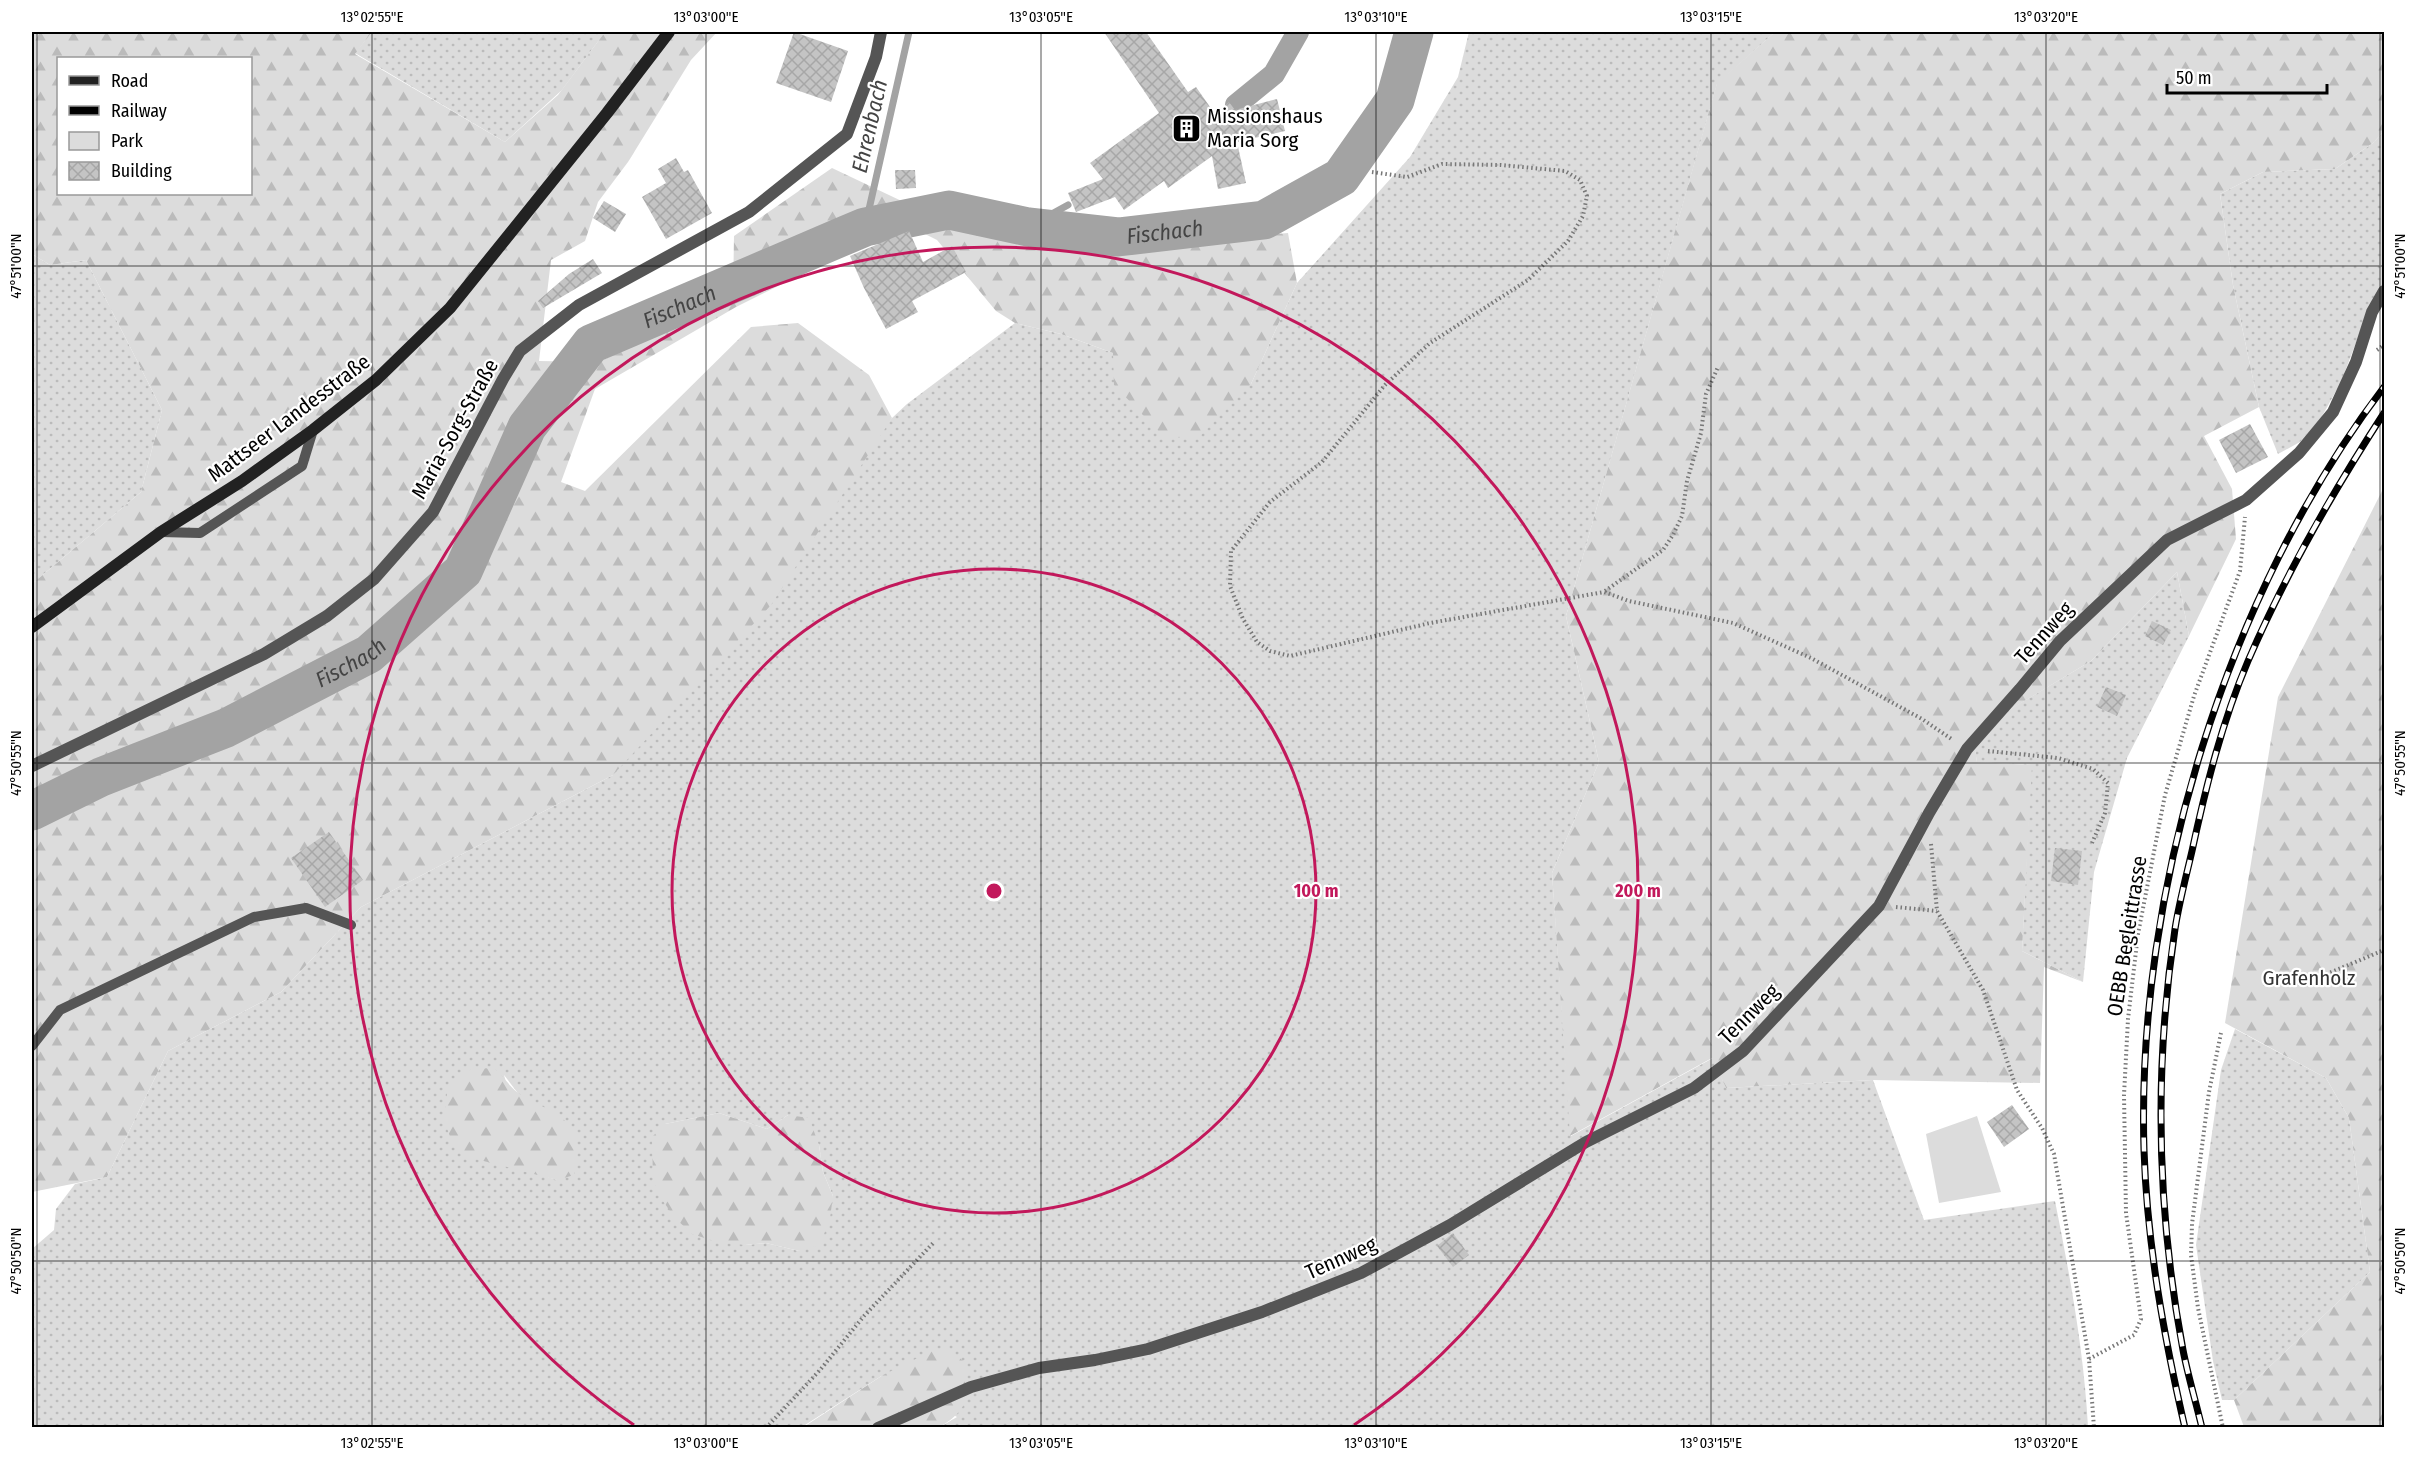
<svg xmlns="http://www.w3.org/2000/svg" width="2416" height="1459" viewBox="0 0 2416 1459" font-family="'Fira Sans Condensed',sans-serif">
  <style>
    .green { fill: url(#green-dots); fill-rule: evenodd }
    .forest { fill: url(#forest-firs); fill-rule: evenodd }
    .pitch { fill: #dcdcdc }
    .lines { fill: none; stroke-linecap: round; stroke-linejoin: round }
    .stream { stroke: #a3a3a3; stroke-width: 7 }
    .canal { stroke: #a3a3a3; stroke-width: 22 }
    .river { stroke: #a3a3a3; stroke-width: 39 }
    .building { fill: url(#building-cross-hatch) }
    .path { stroke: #777; stroke-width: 4; stroke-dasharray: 1.5 3; stroke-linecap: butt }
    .lane { stroke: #555; stroke-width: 10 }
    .street { stroke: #555; stroke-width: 12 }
    .secondary { stroke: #222; stroke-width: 12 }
    .rail-casing { stroke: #000; stroke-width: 7 }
    .rail { stroke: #fff; stroke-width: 4.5; stroke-dasharray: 14; stroke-linecap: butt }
    .ticks { fill: none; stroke: #000; stroke-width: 1.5; stroke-opacity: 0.45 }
    .ring { fill: none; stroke: #c2185b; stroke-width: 3 }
    .labels { text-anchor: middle; stroke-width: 4.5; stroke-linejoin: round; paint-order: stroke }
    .poi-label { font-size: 21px; fill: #000; stroke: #fff; text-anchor: start }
    .street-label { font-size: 21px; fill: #000; stroke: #fff }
    .park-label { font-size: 21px; fill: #333; stroke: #fff }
    .water-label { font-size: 22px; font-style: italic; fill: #444; stroke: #fff }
    .centre { fill: #c2185b; stroke: #fff; stroke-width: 3 }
    .ring-label { font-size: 18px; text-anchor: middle; font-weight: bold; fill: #c2185b; stroke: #fff; stroke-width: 4.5; stroke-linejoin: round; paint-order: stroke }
    .neatline { fill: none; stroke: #000; stroke-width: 2 }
    .ticks-label { font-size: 15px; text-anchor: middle; fill: #000 }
  </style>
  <defs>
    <pattern id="green-dots" width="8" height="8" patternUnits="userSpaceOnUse" patternTransform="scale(1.5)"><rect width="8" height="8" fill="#dcdcdc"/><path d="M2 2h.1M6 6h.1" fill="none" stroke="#bbb" stroke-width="1.8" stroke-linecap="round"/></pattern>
    <pattern id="forest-firs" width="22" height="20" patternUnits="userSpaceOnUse" patternTransform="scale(1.5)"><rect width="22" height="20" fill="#dcdcdc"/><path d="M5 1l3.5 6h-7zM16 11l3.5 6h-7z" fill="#bbb"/></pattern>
    <pattern id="building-cross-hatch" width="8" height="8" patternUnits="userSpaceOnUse" patternTransform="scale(1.5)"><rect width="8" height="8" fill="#c4c4c4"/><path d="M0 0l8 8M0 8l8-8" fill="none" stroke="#a7a7a7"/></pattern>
  </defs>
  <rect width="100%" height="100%" fill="#fff"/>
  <path class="green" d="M372,32H605L562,90L505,142L355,53Z
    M1469,32H1775L1717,84L1566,616L1599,762L1552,873L1571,1136L1713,1058L1726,1088L1873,1080L1924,1220L2055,1201C2070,1276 2084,1351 2088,1427H940L957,1417L883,1375L802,1427L32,1428V1249L54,1230L56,1209L75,1184L107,1177L168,1051L281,992L361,907L613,775L892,418L907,404L1015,323L1061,334L1113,353L1251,384L1297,283L1410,157L1458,77ZM504,1075L517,1092L557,1180L532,1172ZM719,1113L767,1129L788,1115L819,1145L823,1172L833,1196L799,1251L766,1243L745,1245L665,1124Z
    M2384,131V283L2365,319L2341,382L2321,418L2300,442L2278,454L2259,407L2233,285L2220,194L2263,172L2335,169L2373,143Z
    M32,254L50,265L86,260L162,410L141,492L32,584Z
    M2177,572L2189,636L2127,758L2094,872L2083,982L2022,951L2031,765L1977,762L1972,732L2091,661Z
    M2235,1029L2326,1078L2349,1118L2370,1272L2234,1400H2222L2213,1361L2196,1245L2221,1070Z"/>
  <path class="forest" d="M32,32H372L355,54L505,142L558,95L605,32H717L691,60L628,162L598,202L585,241L551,260L539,361L599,362L733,297L734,236L832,168L948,223L1074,250L1288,233L1297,283L1251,384L1199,437L1165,438L1114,385L1113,353L1061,334L1015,323L996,311L937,240L911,227L873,239L736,307L595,389L561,482L585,491L751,327L798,323L869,375L892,418L771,605L613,775L361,907L281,992L168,1051L107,1177L32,1192V584L141,492L162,410L86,260L50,265L32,254ZM58,58H250V194H58Z
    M1775,32H2384V131L2373,143L2335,169L2263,172L2220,194L2233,285L2259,407L2204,436L2232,489L2236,539L2189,636L2177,572L2091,661L1973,732L1977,762L2032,765L2022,951L2083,982L2044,967L2040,1083L1873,1080L1726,1088L1712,1058L1570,1136L1552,873L1599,762L1566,616L1717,83Z
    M2384,487V1427H2244L2234,1400L2370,1272L2349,1118L2326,1078L2225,1023L2278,697Z
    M494,1068C503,1075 508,1085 517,1092C523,1097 531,1100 538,1104C576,1124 583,1132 574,1175L557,1180L468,1157L452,1142L444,1120L448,1085L471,1069Z
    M719,1113L767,1129L788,1115L809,1118L819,1145L823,1172L833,1196L830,1218L820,1245L799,1251L766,1243L745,1245L717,1242L692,1234L674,1217L661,1198L653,1180L652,1137L665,1124Z
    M936,1349L951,1351L967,1364C967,1397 971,1408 940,1427L802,1428L883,1375Z"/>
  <path class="pitch" d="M1977,1116L2001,1192L1939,1203L1926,1134Z"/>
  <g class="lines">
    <path class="stream" d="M865,227L909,32
      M1028,227L1068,205"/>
    <path class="canal" d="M1236,105L1274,74L1298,32"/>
    <path class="river" id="s1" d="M32,811L101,777L226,728L369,654L463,571L527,427L591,344L846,235L865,227L949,210L1028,227L1118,237L1264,220L1341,177L1395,100L1414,32"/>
  </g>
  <path class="building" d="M794,32L848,51L831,102L776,83Z
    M1104,32H1146L1188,92L1196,87L1215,114L1229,102L1235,110L1277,99L1285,131L1237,142L1246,183L1218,189L1212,156L1168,188L1164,181L1124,210L1115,197L1076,212L1068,193L1103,179L1090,163L1159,113Z
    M676,158L684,172L688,170L712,213L666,239L642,197L666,183L658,169Z
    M895,170H915L916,188L896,189Z
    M604,201L626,214L615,232L593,218Z
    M909,231L923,262L952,246L966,272L912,301L918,312L886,329L864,288L850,256Z
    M593,259L602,273L543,308L538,301L569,274Z
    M2250,424L2268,457L2236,473L2219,440Z
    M2152,621L2171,630L2163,645L2145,636Z
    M2106,687L2126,695L2117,716L2097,707Z
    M329,832L363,880L325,907L291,858Z
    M2055,848L2082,851L2078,885L2051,881Z
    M2012,1105L2029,1129L2004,1147L1987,1122Z
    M1453,1233L1469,1255L1453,1267L1437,1246Z"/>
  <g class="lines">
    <path class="path" d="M1372,172L1407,177L1442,164L1501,165L1565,171L1580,180L1587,196L1583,216L1568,241L1528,280L1430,343L1385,385L1322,462L1270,502L1231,551L1230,586L1243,619L1257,642L1270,651L1290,656L1430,623L1604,592L1629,601L1733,623L1811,658L1922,719L1953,740
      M2377,350L2384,345
      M1605,591L1663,550L1673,535L1682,516L1687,481L1701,433L1706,394L1718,367
      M1988,751L2058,758L2093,769L2108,783L2105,813L2092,843
      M1931,844L1937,911L1983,990L2017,1090L2042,1128L2054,1154L2089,1359L2094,1428
      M1896,907L1937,911
      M2322,976L2384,950
      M2221,1033L2209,1092L2192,1224L2191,1255L2198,1308L2223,1428
      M2089,1359L2134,1335L2141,1319L2126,1213L2124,1095L2128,1019L2138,934L2165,795L2194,696L2240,571L2245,517
      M766,1428L820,1370L864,1316L934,1242"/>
    <path class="lane" d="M161,532L200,533L302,466L313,430
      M32,1046L60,1010L254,917L306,908L351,925"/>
    <path class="street" d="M32,766L264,654L327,616L374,579L433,512L503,379L520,351L579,305L749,212L847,134L876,57L881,32
      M878,1428L971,1387L1039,1368L1095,1360L1148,1349L1262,1312L1361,1273L1450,1225L1586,1142L1694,1088L1743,1051L1879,906L1929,813L1967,749L2020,689L2060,641L2167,540L2246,500L2299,453L2333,412L2356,362L2372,312L2384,291"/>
    <path class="secondary" d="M32,627L161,532L242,481L313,430L376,380L450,308L607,113L669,32"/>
    <defs>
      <path id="rail" d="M2185,1428C2164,1337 2147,1244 2144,1150C2136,890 2226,594 2384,387
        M2202,1428C2196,1402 2188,1376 2183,1350C2157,1211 2154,1068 2175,929C2179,903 2186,877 2192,851C2206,786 2222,722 2248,661C2286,573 2332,493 2384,413"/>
    </defs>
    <use href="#rail" class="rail-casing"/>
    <use href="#rail" class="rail"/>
  </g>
  <path class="ticks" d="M37,32V1428M372,32V1428M706,32V1428M1041,32V1428M1376,32V1428M1711,32V1428M2046,32V1428M2380,32V1428M32,266H2384M32,763H2384M32,1261H2384"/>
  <g class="ring">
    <circle cx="994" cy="891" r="322"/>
    <path d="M634 1425A644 644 0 1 1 1354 1425"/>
  </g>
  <defs>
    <symbol id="building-square" viewBox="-11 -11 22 22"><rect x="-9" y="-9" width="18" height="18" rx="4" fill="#000" stroke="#fff"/><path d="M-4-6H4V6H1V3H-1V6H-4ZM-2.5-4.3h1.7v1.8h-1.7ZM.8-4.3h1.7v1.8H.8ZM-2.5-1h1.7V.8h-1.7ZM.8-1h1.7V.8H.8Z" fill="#fff"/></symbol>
  </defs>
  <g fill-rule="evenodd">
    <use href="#building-square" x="1170" y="112" width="33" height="33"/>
  </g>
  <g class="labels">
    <g class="poi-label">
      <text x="1207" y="123">Missionshaus<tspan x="1207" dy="24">Maria Sorg</tspan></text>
    </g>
    <g class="street-label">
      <text transform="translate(289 418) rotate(-37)" y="7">Mattseer Landesstraße</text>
      <text transform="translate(455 429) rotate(-61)" y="7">Maria-Sorg-Straße</text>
      <text transform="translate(2044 633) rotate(-48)" y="7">Tennweg</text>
      <text transform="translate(2127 936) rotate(-81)" y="7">OEBB Begleittrasse</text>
      <text transform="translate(1749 1014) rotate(-45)" y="7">Tennweg</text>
      <text transform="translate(1341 1258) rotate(-24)" y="7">Tennweg</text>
    </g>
    <g class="park-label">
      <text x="2309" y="985">Grafenholz</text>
    </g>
    <g class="water-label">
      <text transform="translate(869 126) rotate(-77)" y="8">Ehrenbach</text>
      <text dy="8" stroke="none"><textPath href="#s1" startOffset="1362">Fischach</textPath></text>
      <text dy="8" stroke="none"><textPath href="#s1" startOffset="856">Fischach</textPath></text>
      <text dy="8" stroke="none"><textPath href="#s1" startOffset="352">Fischach</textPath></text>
    </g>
  </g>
  <circle cx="994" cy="891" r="9" class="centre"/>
  <g class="ring-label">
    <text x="1316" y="897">100 m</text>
    <text x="1638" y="897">200 m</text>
  </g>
  <rect width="2416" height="1459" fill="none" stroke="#ffffff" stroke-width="66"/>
  <rect x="57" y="57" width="195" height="138" fill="#ffffff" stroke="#999999" stroke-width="1.5"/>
  <rect x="69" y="76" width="30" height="9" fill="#222222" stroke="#999999" stroke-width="1.5"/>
  <text x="111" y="87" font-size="18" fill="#000000">Road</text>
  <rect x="69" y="106" width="30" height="9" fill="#000000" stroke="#999999" stroke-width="1.5"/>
  <text x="111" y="117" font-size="18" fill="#000000">Railway</text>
  <rect x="69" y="132" width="30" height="18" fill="#dcdcdc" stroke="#999999" stroke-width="1.5"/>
  <text x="111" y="147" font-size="18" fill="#000000">Park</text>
  <rect x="69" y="162" width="30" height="18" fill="url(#building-cross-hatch)" stroke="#999999" stroke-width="1.5"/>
  <text x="111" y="177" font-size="18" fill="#000000">Building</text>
  <path d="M2167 84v9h160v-9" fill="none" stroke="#000000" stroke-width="3"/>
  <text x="2176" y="84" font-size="18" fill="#000000" stroke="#ffffff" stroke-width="4.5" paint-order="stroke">50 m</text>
  <rect x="33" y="33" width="2350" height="1393" class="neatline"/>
  <g class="ticks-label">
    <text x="372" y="22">13°02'55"E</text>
    <text x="706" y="22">13°03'00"E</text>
    <text x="1041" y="22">13°03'05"E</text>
    <text x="1376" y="22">13°03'10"E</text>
    <text x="1711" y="22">13°03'15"E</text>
    <text x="2046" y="22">13°03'20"E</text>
    <text transform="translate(16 266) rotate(-90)" y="5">47°51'00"N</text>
    <text transform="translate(2400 266) rotate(-90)" y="5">47°51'00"N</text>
    <text transform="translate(16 763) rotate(-90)" y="5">47°50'55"N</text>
    <text transform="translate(2400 763) rotate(-90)" y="5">47°50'55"N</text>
    <text transform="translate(16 1261) rotate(-90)" y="5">47°50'50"N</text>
    <text transform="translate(2400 1261) rotate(-90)" y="5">47°50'50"N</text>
    <text x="372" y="1448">13°02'55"E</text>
    <text x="706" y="1448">13°03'00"E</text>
    <text x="1041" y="1448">13°03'05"E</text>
    <text x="1376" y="1448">13°03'10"E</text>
    <text x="1711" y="1448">13°03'15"E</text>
    <text x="2046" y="1448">13°03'20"E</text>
  </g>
</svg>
